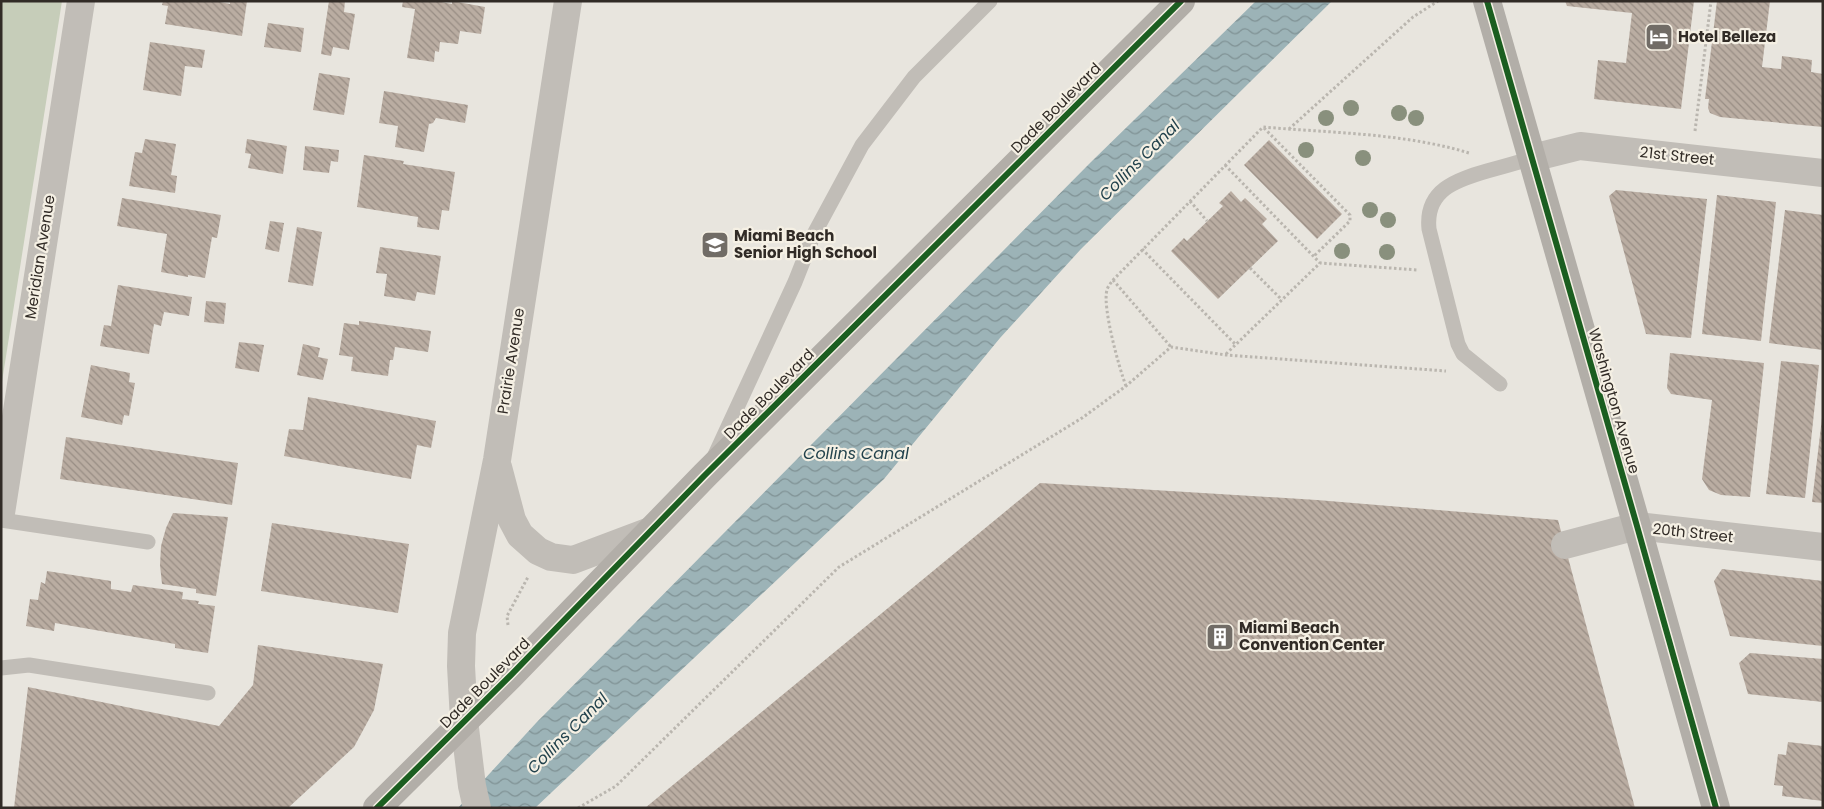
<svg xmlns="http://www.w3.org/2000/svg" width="1824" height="809" viewBox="0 0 1824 809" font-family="Poppins,sans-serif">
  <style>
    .green { fill: #c6cdb9 }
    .water { fill: url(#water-waves) }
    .building { fill: url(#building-back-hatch) }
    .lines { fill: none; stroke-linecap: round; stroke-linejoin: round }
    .path { stroke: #bab6af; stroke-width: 3; stroke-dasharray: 2.5 2.5; stroke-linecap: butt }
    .service { stroke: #c1bdb7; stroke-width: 15 }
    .minor { stroke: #c1bdb7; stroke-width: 28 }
    .tertiary { stroke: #c1bdb7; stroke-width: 28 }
    .secondary { stroke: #b2aea8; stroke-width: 28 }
    .cycleway-casing { stroke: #f5f0e4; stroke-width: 9 }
    .cycleway { stroke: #1b5e20; stroke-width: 6 }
    .tree { fill: #89907d }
    .labels { text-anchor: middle; stroke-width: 4.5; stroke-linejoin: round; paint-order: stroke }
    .poi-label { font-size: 15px; font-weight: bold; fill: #312b26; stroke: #f5f0e4; text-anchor: start }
    .street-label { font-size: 15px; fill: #312b26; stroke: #f5f0e4 }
    .water-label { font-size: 16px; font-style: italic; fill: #22424c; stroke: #f5f0e4 }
  </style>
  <defs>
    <pattern id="water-waves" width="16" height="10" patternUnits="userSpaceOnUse" patternTransform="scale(1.25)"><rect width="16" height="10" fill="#9cb3b7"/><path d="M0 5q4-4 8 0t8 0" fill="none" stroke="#809295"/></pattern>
    <pattern id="building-back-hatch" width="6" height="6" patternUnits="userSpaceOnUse" patternTransform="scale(1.25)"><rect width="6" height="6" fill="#baada2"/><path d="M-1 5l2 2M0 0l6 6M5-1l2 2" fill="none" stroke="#988d84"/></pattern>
  </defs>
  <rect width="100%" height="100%" fill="#e8e5de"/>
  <path class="green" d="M1,1H62L1,388Z"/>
  <path class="water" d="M1256,1H1332L1081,249L1000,338L884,479L535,808H458L536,723L1091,162Z"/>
  <path class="building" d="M163,1H215L230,4V1H247L242,36L165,24L168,6L162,5Z
    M329,1H345L344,12L355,14L349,50L333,47L331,56L321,54Z
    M403,1H436L452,4V1L485,7L481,34L460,31L458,44L440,42L439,52L435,51L434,62L407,58L415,9L402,7Z
    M1565,1H1694L1681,109L1594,99L1598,60L1626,63L1632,13L1567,6Z
    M1717,1H1770L1762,67L1781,69L1782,56L1812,60L1811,72L1823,74V127L1720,117L1710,113L1708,108L1709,99H1705Z
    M268,23L304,28L301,52L264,47Z
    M150,42L205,50L202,68L185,66L181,96L143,90Z
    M319,73L350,78L344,115L313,110Z
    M384,91L468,105L465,123L436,118L433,123L429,124L424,152L395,147L398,126L379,123Z
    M145,139L176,144L171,175L177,176L175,193L129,186L135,152L142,153Z
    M247,139L287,146L283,174L248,168L251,154L245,153Z
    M1269,140L1342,214L1317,239L1244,165Z
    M305,146L339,150L338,162L331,161L329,173L303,170Z
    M364,155L404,161L403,164L455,172L449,211L442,210L439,230L417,227L418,217L357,207Z
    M1616,190L1707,199L1691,338L1646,334L1609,196Z
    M1231,191L1241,202L1245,198L1267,219L1262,224L1278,241L1218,299L1171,251L1184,238L1187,241L1223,206L1219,203Z
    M1717,195L1776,202L1761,341L1702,334Z
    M122,198L221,215L217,238L212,237L205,278L188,275V277L161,272L167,234L117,226Z
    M1785,210L1823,215V350L1769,343Z
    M270,221L284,223L279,252L265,249Z
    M297,227L322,232L313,286L288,282Z
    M380,247L441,256L435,295L417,292L415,301L384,296L387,274L376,273Z
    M118,285L192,297L189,316L164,312L161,326L154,324L149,354L100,346L104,325L111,326Z
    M206,301L226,303L224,324L204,322Z
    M359,321L431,331L428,352L395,347L393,360H390L388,376L351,371L353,357L339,355L344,323L359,325Z
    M239,342L264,345L259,372L235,368Z
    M303,344L320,348L318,357L328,359L323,380L297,375Z
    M1670,353L1764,363L1750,497L1721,495L1709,490L1702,479L1712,400L1671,394L1667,388Z
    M1781,361L1819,365L1805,498L1766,494Z
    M91,365L130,373L129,382L135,383L129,416L124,415L122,425L81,417Z
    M308,397L436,421L431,448L417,445L411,479L284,456L289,429L303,430Z
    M1822,418H1823V503L1812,502Z
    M66,437L238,463L232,505L60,479Z
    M1040,483L1317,500L1558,520L1635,808H645Z
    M173,513L228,517L216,596L196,593V589L162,584L160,565L161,546L166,528Z
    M272,523L409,544L398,613L261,591Z
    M1722,569L1823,581V646L1730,636L1714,581Z
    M47,571L111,581V589L131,592L133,585L183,592L182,599L199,601L198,604L215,606L208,653L175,648V644L55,623L54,631L26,626L30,599L38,600L41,582L45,584Z
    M258,645L383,664L374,710L354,747L288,808H14L28,687L219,726L253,685Z
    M1750,653L1823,659V702L1748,694L1739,663Z
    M1788,742L1823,746V801L1782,796L1783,786L1774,785L1778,754L1786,755Z"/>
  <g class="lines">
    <path class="path" d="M1264,128L1350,215V221L1314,256
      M1289,129L1413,17L1438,1
      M1695,131L1711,1
      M1225,165L1320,263
      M1190,201L1207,221
      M1142,249L1236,345
      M1250,268L1282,300
      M1113,280L1171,347
      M1226,354L1320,263L1418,270
      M1126,386C1119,368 1102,306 1107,290C1108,286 1111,283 1113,280L1263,127C1331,133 1404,133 1469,153
      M508,625L507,616L528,577
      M578,808L616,786L839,567L1082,418L1126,386L1171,347L1226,355L1446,371"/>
    <path class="service" d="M1500,384L1463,354L1458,344L1429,229C1425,190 1456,180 1487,171C1502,167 1517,163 1532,158
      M715,455L795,282L814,234L862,145L914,77L990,1
      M1,520L148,542
      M1,668L29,665L208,693"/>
    <path class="minor" d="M1532,158L1580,146L1823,173
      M498,467L512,520L520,535L538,551L551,557L573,560L650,531
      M1,513L81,1
      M1565,545L1637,526L1823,547
      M464,720L461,666L462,633L497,460L568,1"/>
    <path class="tertiary" d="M464,720L472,786L477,808"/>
    <path class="secondary" d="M1487,1L1637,526L1716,808
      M377,808L510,676L705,475L1181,1"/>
    <defs>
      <path id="cycleway" d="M1487,1L1637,526L1716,808
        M377,808L510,676L705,475L1181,1"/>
    </defs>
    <use href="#cycleway" class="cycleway-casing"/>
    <use href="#cycleway" class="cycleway"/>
  </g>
  <g class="tree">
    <circle cx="1351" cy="108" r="8"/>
    <circle cx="1399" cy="113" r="8"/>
    <circle cx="1326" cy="118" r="8"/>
    <circle cx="1416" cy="118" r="8"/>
    <circle cx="1306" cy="150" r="8"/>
    <circle cx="1363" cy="158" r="8"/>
    <circle cx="1370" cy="210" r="8"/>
    <circle cx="1388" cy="220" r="8"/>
    <circle cx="1342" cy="251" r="8"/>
    <circle cx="1387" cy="252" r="8"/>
  </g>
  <defs>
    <symbol id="hotel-square" viewBox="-11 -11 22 22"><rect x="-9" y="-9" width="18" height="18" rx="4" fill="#716c66" stroke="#f5f0e4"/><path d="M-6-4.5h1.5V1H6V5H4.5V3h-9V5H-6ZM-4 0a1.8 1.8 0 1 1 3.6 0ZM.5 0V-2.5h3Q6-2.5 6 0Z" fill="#fff"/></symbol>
    <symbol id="school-square" viewBox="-11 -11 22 22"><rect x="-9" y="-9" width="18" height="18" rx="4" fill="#716c66" stroke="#f5f0e4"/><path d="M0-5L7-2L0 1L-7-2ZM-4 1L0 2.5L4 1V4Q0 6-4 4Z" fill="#fff"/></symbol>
    <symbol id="building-square" viewBox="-11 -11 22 22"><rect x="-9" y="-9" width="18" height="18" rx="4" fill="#716c66" stroke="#f5f0e4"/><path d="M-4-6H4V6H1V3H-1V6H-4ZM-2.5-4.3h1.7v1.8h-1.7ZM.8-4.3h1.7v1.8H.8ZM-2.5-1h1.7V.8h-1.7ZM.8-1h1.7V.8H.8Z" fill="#fff"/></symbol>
  </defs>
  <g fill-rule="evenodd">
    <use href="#hotel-square" x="1643" y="21" width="32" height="32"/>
    <use href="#school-square" x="699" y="229" width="32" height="32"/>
    <use href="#building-square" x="1204" y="621" width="32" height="32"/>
  </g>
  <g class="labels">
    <g class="poi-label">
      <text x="1678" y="42">Hotel Belleza</text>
      <text x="734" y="241">Miami Beach<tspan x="734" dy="17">Senior High School</tspan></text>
      <text x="1239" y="633">Miami Beach<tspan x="1239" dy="17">Convention Center</tspan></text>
    </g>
    <g class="street-label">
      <text transform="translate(1056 108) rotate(-45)" y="5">Dade Boulevard</text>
      <text transform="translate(1677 156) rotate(6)" y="5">21st Street</text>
      <text transform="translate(40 257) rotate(-81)" y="5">Meridian Avenue</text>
      <text transform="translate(511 361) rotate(-81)" y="5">Prairie Avenue</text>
      <text transform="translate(769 394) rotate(-45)" y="5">Dade Boulevard</text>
      <text transform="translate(1614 401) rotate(74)" y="5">Washington Avenue</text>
      <text transform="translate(1693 533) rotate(6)" y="5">20th Street</text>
      <text transform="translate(485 683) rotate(-45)" y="5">Dade Boulevard</text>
    </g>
    <g class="water-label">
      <text transform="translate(1139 160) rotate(-45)" y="6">Collins Canal</text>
      <text x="856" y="459">Collins Canal</text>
      <text transform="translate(567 733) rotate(-45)" y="6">Collins Canal</text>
    </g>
  </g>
  <rect width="1824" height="809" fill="none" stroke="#312b26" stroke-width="5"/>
</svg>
